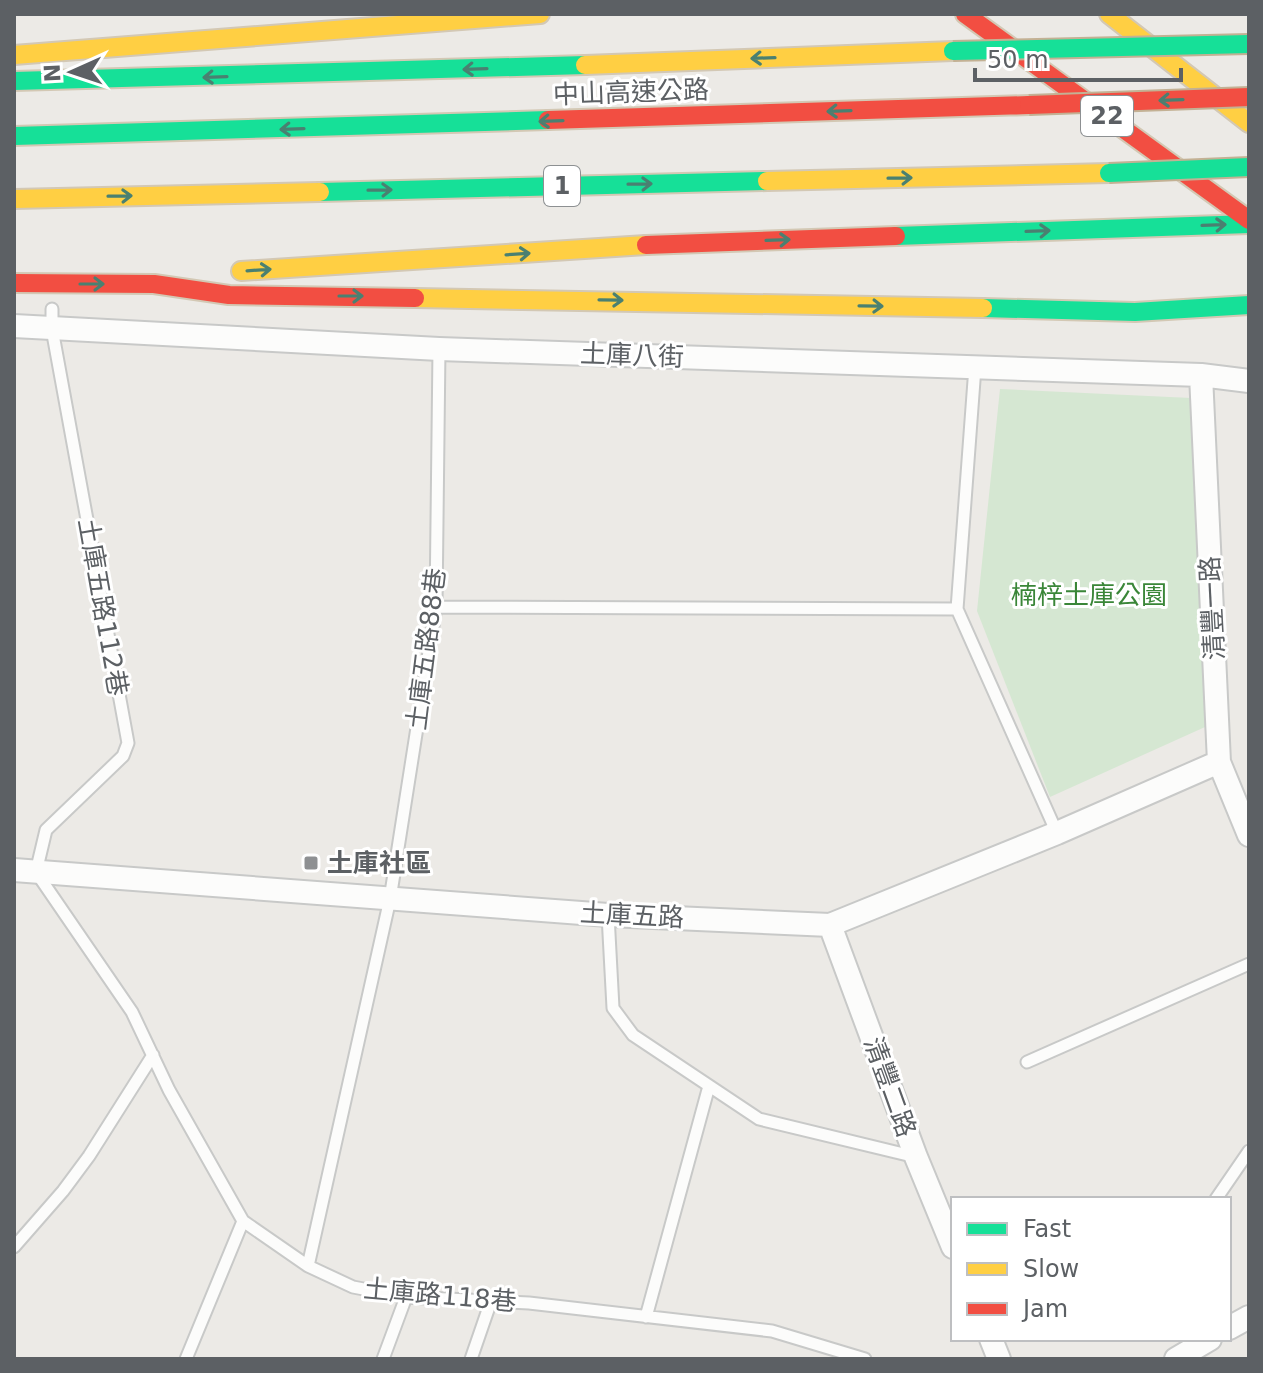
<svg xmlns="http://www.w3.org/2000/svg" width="1263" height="1373" viewBox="0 0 1263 1373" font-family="'DejaVu Sans','Noto Sans TC',sans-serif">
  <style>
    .green { fill: #d5e7d2 }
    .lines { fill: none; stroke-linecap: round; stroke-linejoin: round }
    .lane-casing { stroke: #c8c9c8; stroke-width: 15 }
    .street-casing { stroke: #c8c9c8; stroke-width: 26 }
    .fast-casing { stroke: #d3c8b4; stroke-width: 22 }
    .slow-casing { stroke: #d3c8b4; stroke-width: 22 }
    .jam-casing { stroke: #d3c8b4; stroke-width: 22 }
    .lane { stroke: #fcfcfb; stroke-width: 11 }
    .street { stroke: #fcfcfb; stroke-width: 22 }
    .fast { stroke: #16e098; stroke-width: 18 }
    .slow { stroke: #ffcf43; stroke-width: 18 }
    .jam { stroke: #f24e42; stroke-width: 18 }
    .fast-bridge-casing { stroke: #c3b194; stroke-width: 22; stroke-linecap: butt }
    .jam-bridge-casing { stroke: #c3b194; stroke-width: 22; stroke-linecap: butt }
    .fast-bridge { stroke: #16e098; stroke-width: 18 }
    .jam-bridge { stroke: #f24e42; stroke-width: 18 }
    .oneway { stroke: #4a8071 }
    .poi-dot { fill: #8e9092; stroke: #fff; stroke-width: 3 }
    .labels { text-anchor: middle; stroke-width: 6; stroke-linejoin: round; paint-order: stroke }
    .shield { fill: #fff; stroke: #8d9092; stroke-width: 2 }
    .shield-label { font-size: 24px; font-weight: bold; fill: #5c6064 }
    .street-label { font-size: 26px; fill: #5c6064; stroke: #fff }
    .park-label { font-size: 26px; fill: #3a8638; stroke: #fff }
    .poi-label { font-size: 26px; font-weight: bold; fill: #5c6064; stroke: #fff; text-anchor: start }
  </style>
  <rect width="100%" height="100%" fill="#eceae6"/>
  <path class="green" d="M1000,389L1191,398L1205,727L1050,797L977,611Z"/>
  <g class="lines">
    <defs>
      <path id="lane" d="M52,309V329L128,743L123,756L46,830L36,872L132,1012L169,1090L243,1221L308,1266L353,1287L406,1297L529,1303L772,1331L865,1359
        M975,367L957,609L1057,833
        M436,607L957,609
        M608,915L613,1008L633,1035L759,1119L916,1157
        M1027,1062L1249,964
        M1216,1199L1249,1151
        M14,1247L63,1191L89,1156L153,1055
        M308,1266L390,899L436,607L439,349
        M646,1317L709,1086
        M186,1359L243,1221
        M383,1359L406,1297
        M471,1359L491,1301"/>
      <path id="street" d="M14,326L439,349L1201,375L1249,381
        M1201,375L1219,762L1249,835
        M14,870L608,915L830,925L1057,833L1219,762
        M830,925L916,1157L953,1247
        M1229,1328L1249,1317
        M991,1339L999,1359
        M1176,1359L1210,1339"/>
      <path id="fast" d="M14,81L585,65
        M14,136L548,120
        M320,192L767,181
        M896,236L1249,224
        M983,308L1135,312L1249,305"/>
      <path id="slow" d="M1109,14L1249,123
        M14,55L540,14
        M585,65L953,51
        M767,181L1109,173
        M14,199L320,192
        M241,271L646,245
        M415,298L983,308"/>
      <path id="jam" d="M965,14L1249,220
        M548,120L1029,105
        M646,245L896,236
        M14,283L154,284L229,295L415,298"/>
    </defs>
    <use href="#lane" class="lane-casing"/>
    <use href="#street" class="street-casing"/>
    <use href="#fast" class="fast-casing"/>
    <use href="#slow" class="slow-casing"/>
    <use href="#jam" class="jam-casing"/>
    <use href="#lane" class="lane"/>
    <use href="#street" class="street"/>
    <use href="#fast" class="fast"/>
    <use href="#slow" class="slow"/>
    <use href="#jam" class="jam"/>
    <defs>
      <path id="fast-bridge" d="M953,51L1249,44
        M1109,173L1249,167"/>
      <path id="jam-bridge" d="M1029,105L1249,97"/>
    </defs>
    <use href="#fast-bridge" class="fast-bridge-casing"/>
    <use href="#jam-bridge" class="jam-bridge-casing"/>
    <use href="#fast-bridge" class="fast-bridge"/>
    <use href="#jam-bridge" class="jam-bridge"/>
  </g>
  <defs><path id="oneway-shaft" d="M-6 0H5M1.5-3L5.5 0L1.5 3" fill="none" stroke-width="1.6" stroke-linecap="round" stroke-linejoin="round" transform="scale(2)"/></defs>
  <g class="oneway">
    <use href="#oneway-shaft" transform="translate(763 58) rotate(178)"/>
    <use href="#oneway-shaft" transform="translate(475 69) rotate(178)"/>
    <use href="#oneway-shaft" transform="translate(215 77) rotate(178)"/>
    <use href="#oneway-shaft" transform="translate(1171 100) rotate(178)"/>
    <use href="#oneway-shaft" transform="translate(839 111) rotate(178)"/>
    <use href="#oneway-shaft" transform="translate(551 121) rotate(178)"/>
    <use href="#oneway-shaft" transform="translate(292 129) rotate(178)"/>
    <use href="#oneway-shaft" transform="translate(900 178) rotate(-1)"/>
    <use href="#oneway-shaft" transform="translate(640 184) rotate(-1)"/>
    <use href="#oneway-shaft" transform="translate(380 190) rotate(-1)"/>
    <use href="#oneway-shaft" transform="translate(120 196) rotate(-1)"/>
    <use href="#oneway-shaft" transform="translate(1214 225) rotate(-2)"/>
    <use href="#oneway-shaft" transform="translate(1038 231) rotate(-2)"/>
    <use href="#oneway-shaft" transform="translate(778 240) rotate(-2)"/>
    <use href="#oneway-shaft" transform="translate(518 254) rotate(-4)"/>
    <use href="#oneway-shaft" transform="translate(259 270) rotate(-4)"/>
    <use href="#oneway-shaft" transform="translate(92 284)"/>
    <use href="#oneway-shaft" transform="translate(351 296)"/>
    <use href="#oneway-shaft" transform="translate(611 300) rotate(1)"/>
    <use href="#oneway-shaft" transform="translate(871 306) rotate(1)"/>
  </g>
  <rect class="poi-dot" x="303" y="855" width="16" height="16" rx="4"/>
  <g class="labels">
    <g class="shield">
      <rect x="1081" y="96" width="52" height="40" rx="6"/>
      <rect x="544" y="166" width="36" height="40" rx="6"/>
    </g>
    <g class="shield-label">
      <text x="1107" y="124">22</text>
      <text x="562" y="194">1</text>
    </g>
    <g class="street-label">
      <text transform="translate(631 92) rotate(-2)" y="9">中山高速公路</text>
      <text transform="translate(632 355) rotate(2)" y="9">土庫八街</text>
      <text transform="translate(103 607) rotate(80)" y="9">土庫五路112巷</text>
      <text transform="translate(1212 608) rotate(-93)" y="9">清豐一路</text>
      <text transform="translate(426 649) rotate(-83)" y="9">土庫五路88巷</text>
      <text transform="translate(632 915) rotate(3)" y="9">土庫五路</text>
      <text transform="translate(890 1087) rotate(70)" y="9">清豐二路</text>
      <text transform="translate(440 1295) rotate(5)" y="9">土庫路118巷</text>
    </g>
    <g class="park-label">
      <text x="1089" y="604">楠梓土庫公園</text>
    </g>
    <g class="poi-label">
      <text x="327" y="872">土庫社區</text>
    </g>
  </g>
  <rect width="1263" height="1373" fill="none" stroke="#5c6064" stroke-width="32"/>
  <rect x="951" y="1197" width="280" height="144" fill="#ffffff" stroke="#bebfc1" stroke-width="2"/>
  <rect x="967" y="1223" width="40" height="12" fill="#16e098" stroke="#bebfc1" stroke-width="2"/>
  <text x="1023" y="1237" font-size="24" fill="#5c6064">Fast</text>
  <rect x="967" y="1263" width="40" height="12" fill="#ffcf43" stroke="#bebfc1" stroke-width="2"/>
  <text x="1023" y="1277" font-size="24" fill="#5c6064">Slow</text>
  <rect x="967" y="1303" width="40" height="12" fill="#f24e42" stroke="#bebfc1" stroke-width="2"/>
  <text x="1023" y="1317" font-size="24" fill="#5c6064">Jam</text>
  <g transform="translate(72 72) rotate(267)" stroke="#ffffff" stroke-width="6" paint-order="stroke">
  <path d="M0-6L14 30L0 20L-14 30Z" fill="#5c6064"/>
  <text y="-12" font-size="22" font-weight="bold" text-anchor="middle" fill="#5c6064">N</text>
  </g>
  <path d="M975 68v12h206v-12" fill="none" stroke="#5c6064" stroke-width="4"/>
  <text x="987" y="68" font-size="24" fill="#5c6064" stroke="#ffffff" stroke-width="6" paint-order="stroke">50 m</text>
</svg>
